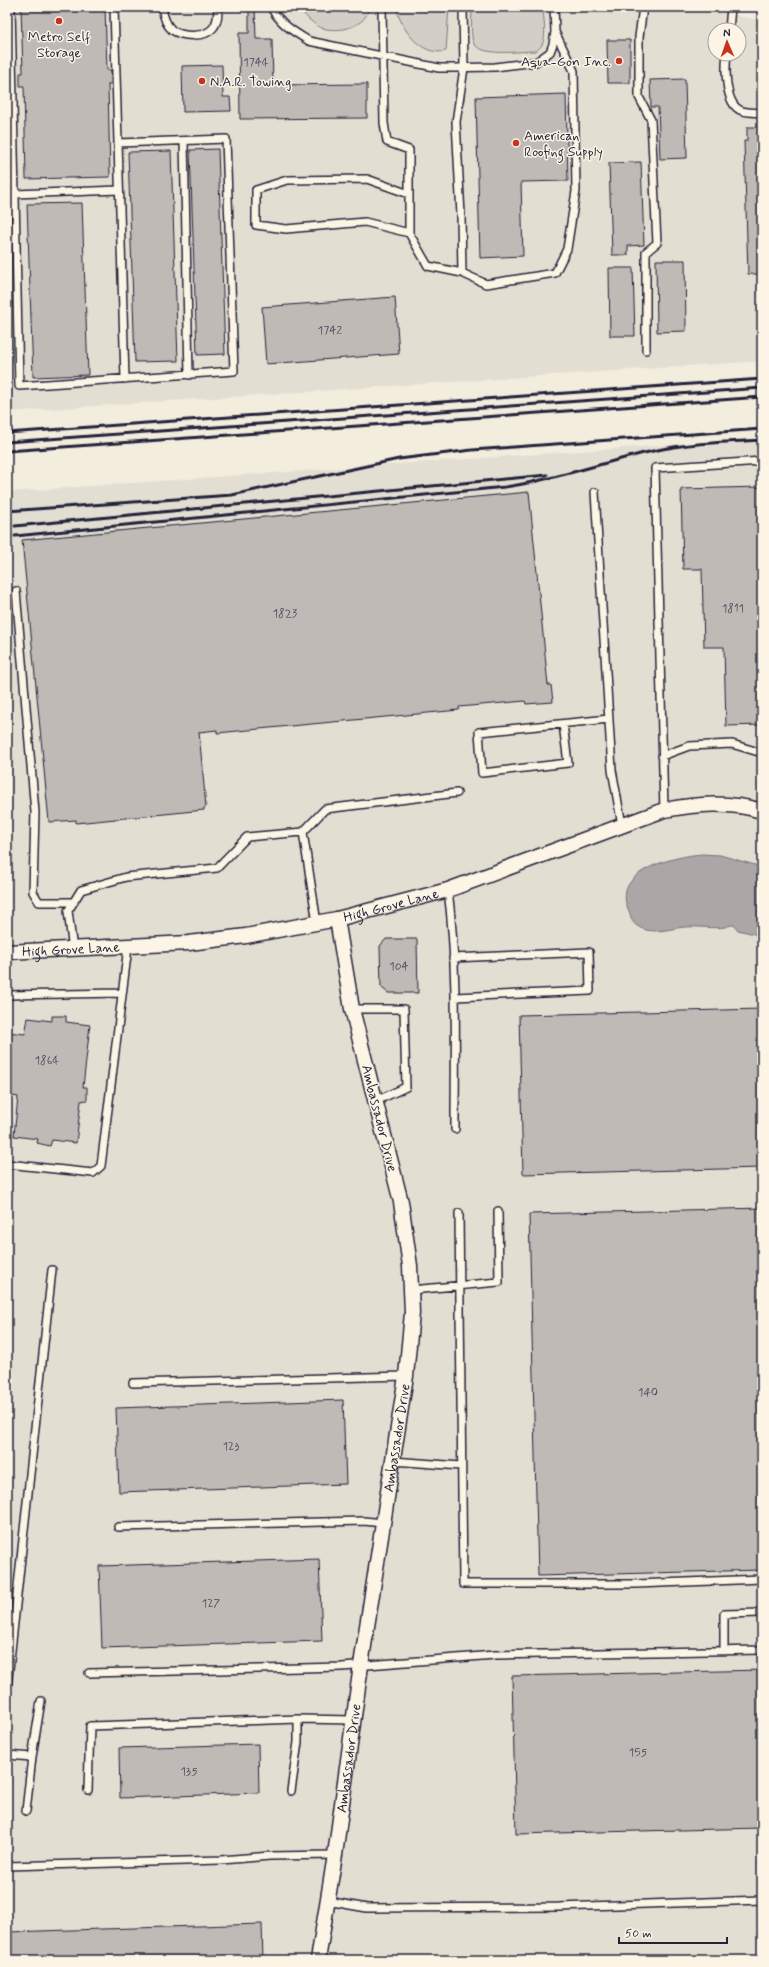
<svg xmlns="http://www.w3.org/2000/svg" width="769" height="1967" viewBox="0 0 769 1967" font-family="Mynerve,sans-serif">
  <style>
    .built { fill: #e3ded2; fill-rule: evenodd }
    .green { fill: #d4cfc6; stroke: #7b7880 }
    .water { fill: #aca7a6; stroke: #75727b }
    .building { fill: #bfbab6; stroke: #22223b }
    .lines { fill: none; stroke-linecap: round; stroke-linejoin: round }
    .service-casing { stroke: #22223b; stroke-width: 10 }
    .minor-casing { stroke: #22223b; stroke-width: 17 }
    .service { stroke: #fcf5e5; stroke-width: 7 }
    .minor { stroke: #fcf5e5; stroke-width: 14 }
    .rail { stroke: #22223b; stroke-width: 3 }
    .poi-dot { fill: #c8321e; stroke: #fcf5e5; stroke-width: 1.5 }
    .labels { text-anchor: middle; stroke-width: 3; stroke-linejoin: round; paint-order: stroke }
    .number-label { font-size: 12px; fill: #49485a }
    .poi-label { font-size: 14px; fill: #22223b; stroke: #fcf5e5; text-anchor: start }
    .street-label { font-size: 14px; fill: #22223b; stroke: #fcf5e5 }
  </style>
  <rect width="100%" height="100%" fill="#f3edde"/>
  <filter id="ink" filterUnits="userSpaceOnUse"><feTurbulence type="fractalNoise" baseFrequency=".025" numOctaves="2"/><feDisplacementMap in="SourceGraphic" scale="8" xChannelSelector="R" yChannelSelector="G"/><feConvolveMatrix kernelMatrix="1 2 1 2 8 2 1 2 1" color-interpolation-filters="sRGB"/></filter>
  <g filter="url(#ink)">
    <path class="built" d="M7,7H684L762,20V361L7,412ZM715,30H739V54H715Z
      M762,438V1960H7V492Z"/>
    <path class="green" d="M299,7H369C367,27 339,33 322,28C314,25 303,15 299,7Z
      M396,7H449L446,51C421,57 401,29 396,7Z
      M472,7H543C543,20 550,45 535,51C520,51 483,57 474,44C470,38 472,15 472,7Z"/>
    <path class="water" d="M702,854L720,855L762,867V936L738,930L734,925C730,925 728,926 725,927C713,929 698,926 685,927C672,928 657,934 643,929C629,923 633,919 628,909C611,870 677,856 702,854Z"/>
    <path class="building" d="M21,7H105L107,70H111V84H108L110,177L26,179L24,86H20V73H23Z
      M249,7H255L256,39H272L273,85L367,84V118L240,119L239,33H249Z
      M607,40H630V83H608Z
      M222,65L223,97H230L231,111L183,112L182,66Z
      M685,79L687,158L660,159L658,107H651L650,80Z
      M566,94L568,181L521,182L523,256L480,258L476,97Z
      M747,127H762V274H748L744,141H747Z
      M218,149L225,354L197,355L190,150Z
      M171,151L178,361L135,362L128,152Z
      M641,162L644,245L628,246V255H612L609,163Z
      M82,203L88,375L33,377L27,204Z
      M656,260H685L686,331L657,332Z
      M609,268H633L635,336H610Z
      M395,297L399,354L266,364L262,307Z
      M762,487V725L726,726L724,647H704L702,569H683L681,489Z
      M529,492L548,685H551L553,702L526,704L525,701L459,707V710L217,733V730L199,732L206,807L204,808V810L76,823V820L49,822L22,540Z
      M386,939H417L418,993H388L381,987L380,946Z
      M762,1009V1168L523,1174L519,1015Z
      M52,1016H66V1022L90,1025L83,1087H87V1100L81,1101L76,1143L52,1140L50,1146L37,1143L38,1139L14,1136L18,1097L7,1095V1032L25,1034L28,1018L52,1021Z
      M762,1208V1570L538,1576L529,1214Z
      M343,1400L346,1484L119,1492L116,1408Z
      M319,1559L322,1641L102,1648L99,1566Z
      M762,1670V1828L516,1834L512,1676Z
      M258,1744L259,1793L120,1798L119,1748Z
      M262,1924L263,1960H7V1932Z"/>
    <g class="lines">
      <defs>
        <path id="service" d="M11,7L19,386L234,371L226,139L118,143
          M114,7L125,379
          M162,7C163,14 166,25 172,30C182,37 205,38 213,28C218,22 218,14 218,7
          M271,7C279,23 294,32 309,41L439,68L495,67L536,62L550,52L553,44L555,32L554,7
          M382,7L384,123L387,142L409,150V233L365,222L286,229L256,225V190L287,180L367,179L409,194
          M463,7L464,68L456,122L461,215L462,273L486,284L555,273L567,249L576,191L574,71L555,32
          M643,7L639,37V97L651,120L657,243L646,252V350
          M729,30L731,7
          M727,54C725,68 725,103 740,110C745,113 756,112 762,113
          M184,141L189,375
          M15,194L119,190
          M409,233L428,266L462,273
          M595,492L612,770L622,825
          M16,591L35,812L33,892L39,902H74
          M563,724L568,763L482,773L479,732L609,719
          M662,756L689,746L732,744L762,753
          M664,810L655,468L762,461
          M303,832L325,809L457,793
          M448,890C458,969 455,1049 455,1129
          M73,950L68,911L81,890L126,877L217,868L247,837L303,832L317,923
          M453,958L589,952L590,991L455,997
          M7,995L122,993
          M352,1009H404L406,1087L376,1101
          M7,1164L93,1173L101,1166L128,947
          M459,1213L463,1584H636L762,1579
          M411,1290L499,1282L498,1211
          M133,1383L406,1376
          M393,1461L461,1466
          M118,1527L364,1521L383,1523
          M724,1651V1614L762,1613
          M89,1673L342,1667L495,1655L762,1650
          M7,1688L52,1270
          M7,1755L32,1757
          M88,1790L90,1726L298,1719L354,1720
          M291,1791L298,1742V1719
          M26,1811L32,1757L41,1701
          M7,1866L221,1860L270,1856L335,1855
          M327,1901L367,1908L559,1907L762,1900"/>
        <g id="minor">
          <path id="s1" d="M7,952L189,943L246,936L337,919L448,890L664,810C697,804 729,801 762,811"/>
          <path id="s2" d="M318,1960L335,1855L361,1665L406,1376L412,1313L410,1266L401,1202L352,1009L337,919"/>
        </g>
      </defs>
      <use href="#service" class="service-casing"/>
      <use href="#minor" class="minor-casing"/>
      <use href="#service" class="service"/>
      <use href="#minor" class="minor"/>
      <path class="rail" d="M7,433L762,379
        M7,442L762,388
        M7,451L762,397
        M7,511L232,495L399,459L472,450L762,429
        M15,526L547,475
        M15,536L505,487C555,480 603,462 653,451C689,443 725,442 762,440"/>
    </g>
  </g>
  <g class="poi-dot">
    <circle cx="59" cy="21" r="4"/>
    <circle cx="619" cy="61" r="4"/>
    <circle cx="202" cy="81" r="4"/>
    <circle cx="516" cy="143" r="4"/>
  </g>
  <g class="labels">
    <g class="number-label">
      <text x="256" y="66">1744</text>
      <text x="330" y="334">1742</text>
      <text x="733" y="612">1811</text>
      <text x="285" y="617">1823</text>
      <text x="399" y="970">104</text>
      <text x="47" y="1064">1864</text>
      <text x="648" y="1396">140</text>
      <text x="231" y="1450">123</text>
      <text x="211" y="1607">127</text>
      <text x="638" y="1756">155</text>
      <text x="189" y="1775">135</text>
    </g>
    <g class="poi-label">
      <text x="59" y="41" text-anchor="middle">Metro Self<tspan x="59" dy="16">Storage</tspan></text>
      <text x="611" y="66" text-anchor="end">Aqua-Gon Inc.</text>
      <text x="210" y="86">N.A.R. Towing</text>
      <text x="524" y="140">American<tspan x="524" dy="16">Roofing Supply</tspan></text>
    </g>
    <g class="street-label">
      <text dy="5" stroke="none"><textPath href="#s1" startOffset="388">High Grove Lane</textPath></text>
      <text dy="5" stroke="none"><textPath href="#s1" startOffset="64">High Grove Lane</textPath></text>
      <text transform="translate(380 1118) rotate(76)" y="5">Ambassador Drive</text>
      <text dy="5" stroke="none"><textPath href="#s2" startOffset="528">Ambassador Drive</textPath></text>
      <text dy="5" stroke="none"><textPath href="#s2" startOffset="204">Ambassador Drive</textPath></text>
    </g>
  </g>
  <rect width="769" height="1967" fill="none" stroke="#fcf5e5" stroke-width="24"/>
  <rect x="12" y="12" width="745" height="1943" fill="none" stroke="#22223b" stroke-width="1.5" filter="url(#ink)"/>
  <g transform="translate(727 42) rotate(358)"><circle r="19" fill="#fcf5e5" stroke="#a5a1a1"/>
  <path d="M0-3L7 15L0 10L-7 15Z" fill="#c8321e"/>
  <text y="-6" font-size="11" font-weight="bold" text-anchor="middle" fill="#22223b">N</text>
  </g>
  <path d="M619 1937v6h108v-6" fill="none" stroke="#22223b" stroke-width="2"/>
  <text x="625" y="1937" font-size="12" fill="#22223b" stroke="#fcf5e5" stroke-width="3" paint-order="stroke">50 m</text>
</svg>
